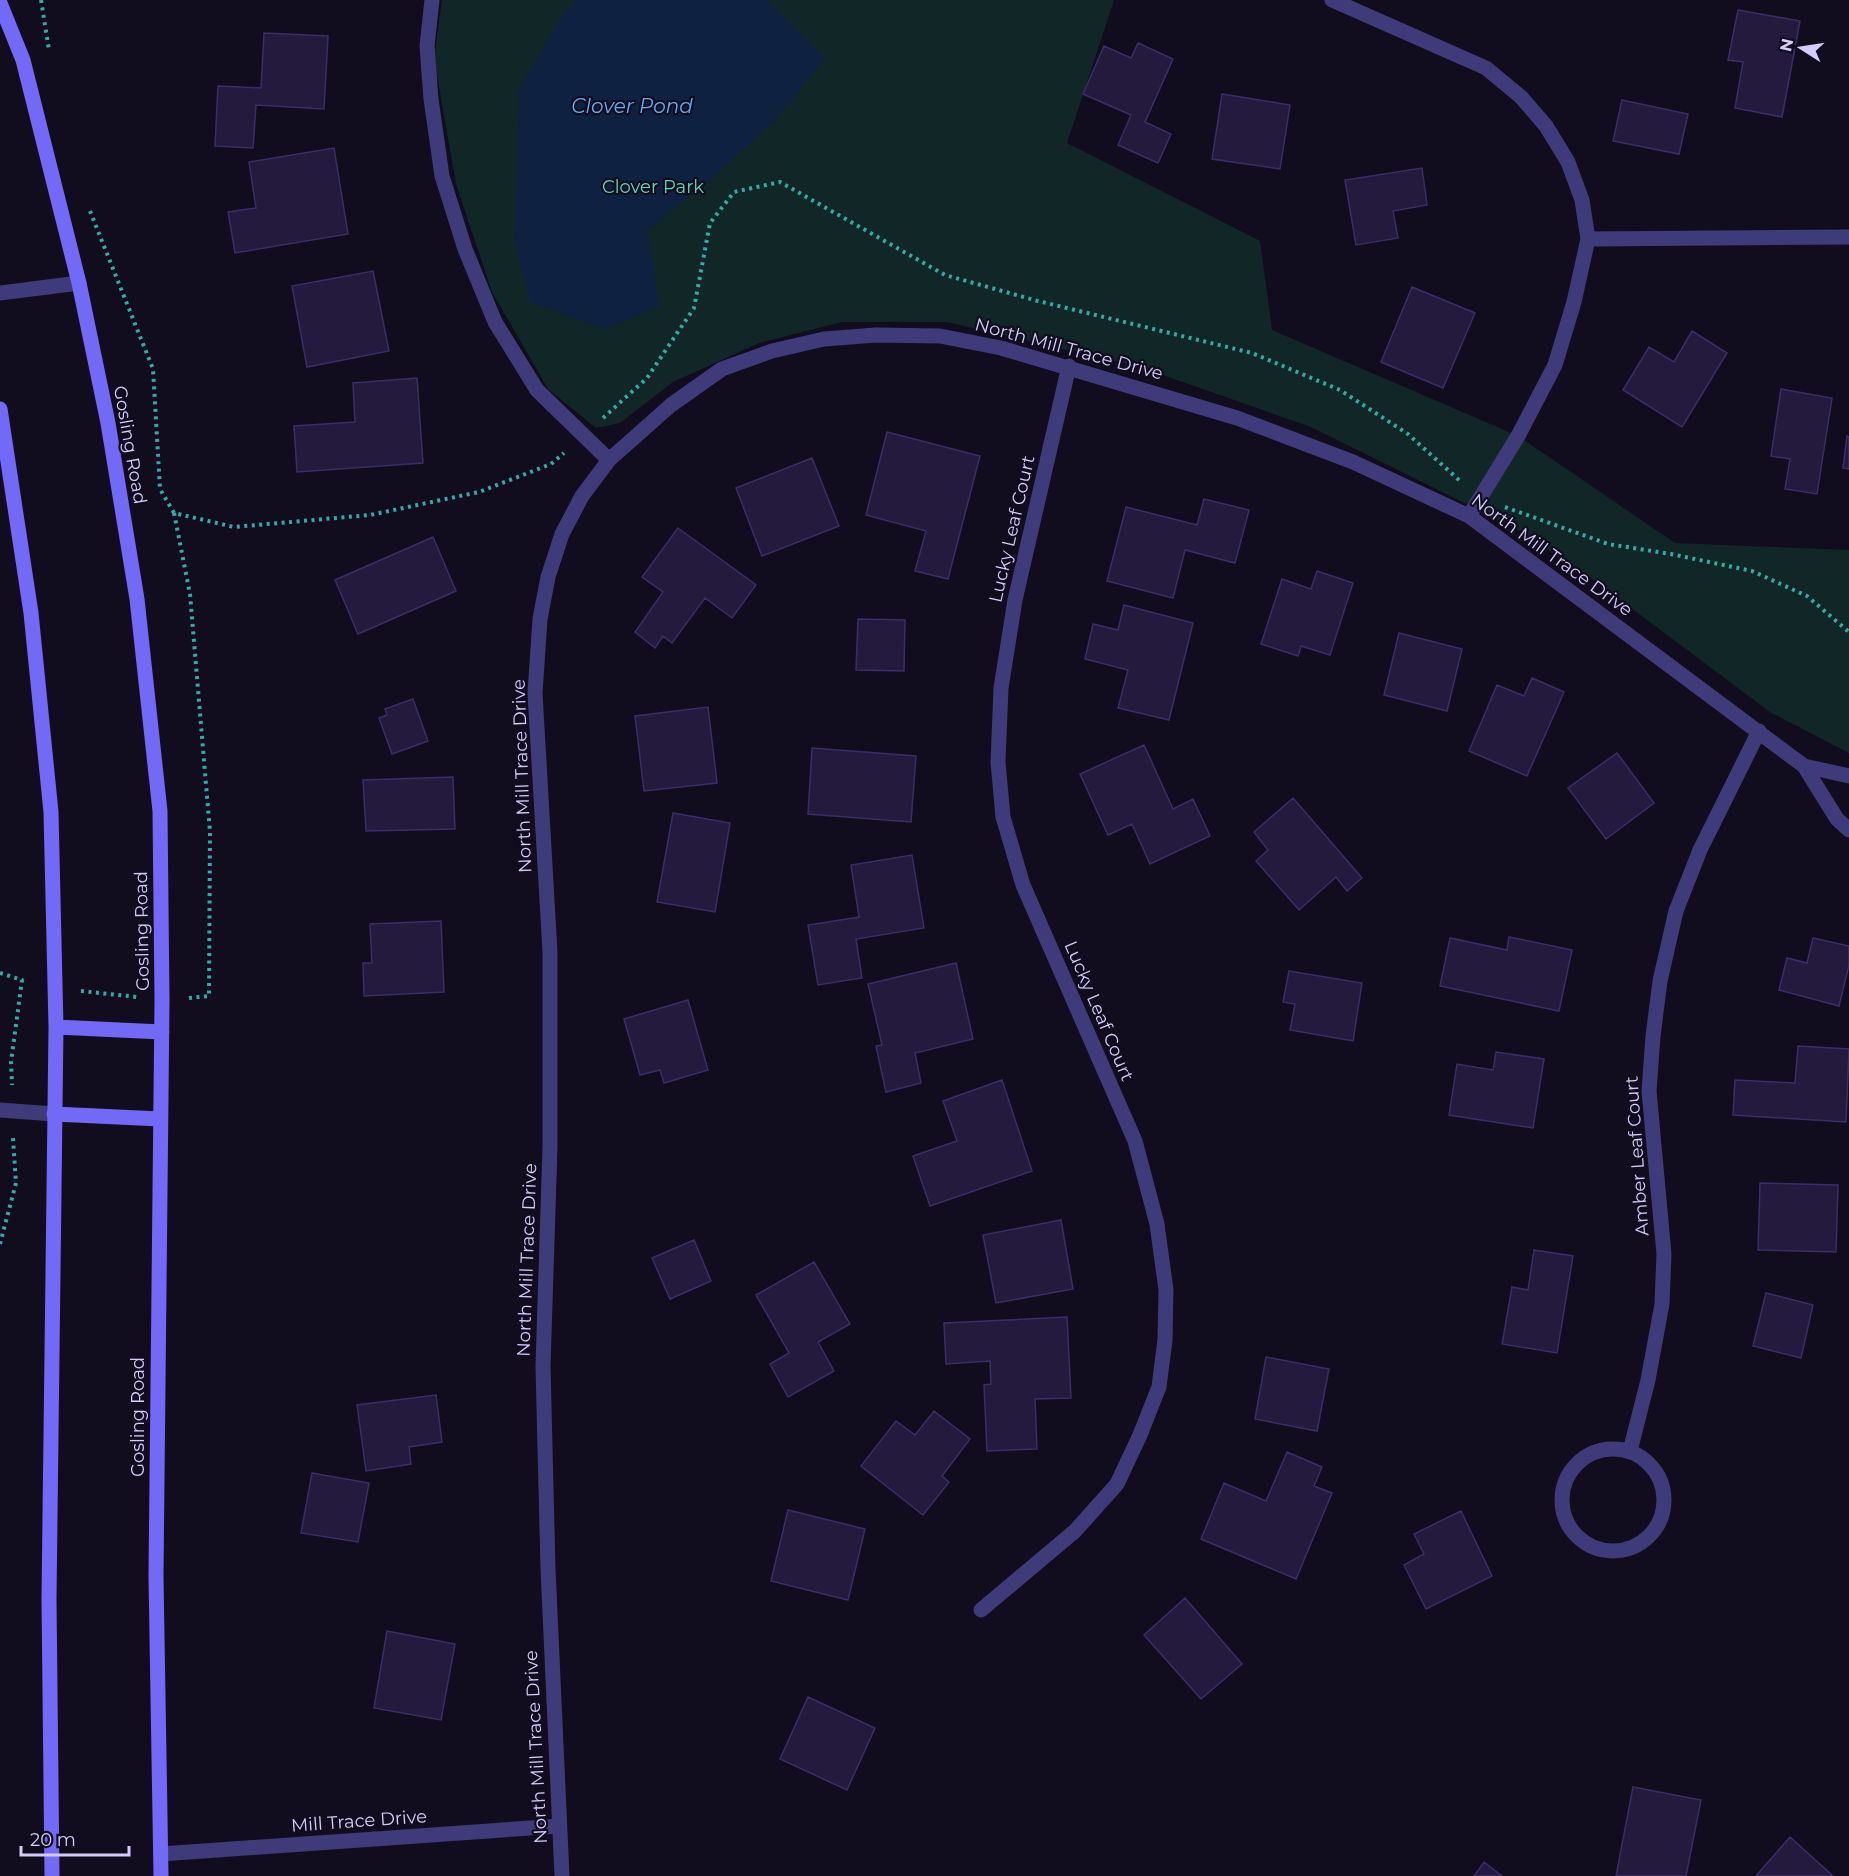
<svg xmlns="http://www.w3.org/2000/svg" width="1849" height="1876" viewBox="0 0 1849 1876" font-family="Montserrat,sans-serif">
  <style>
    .green { fill: #112727 }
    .water { fill: #0f2141 }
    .building { fill: #231a3e; stroke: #3b2e68; stroke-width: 1.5 }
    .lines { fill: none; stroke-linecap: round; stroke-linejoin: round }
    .path { stroke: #34a9a5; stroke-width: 4; stroke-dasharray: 3 4.5; stroke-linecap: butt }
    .service { stroke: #3f3b7a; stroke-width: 15 }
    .minor { stroke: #3f3b7a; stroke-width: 15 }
    .secondary { stroke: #726af6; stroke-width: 15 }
    .labels { text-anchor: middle; stroke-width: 4.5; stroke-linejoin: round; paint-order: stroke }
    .park-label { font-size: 18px; fill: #5ed7bc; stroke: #110d1e }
    .street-label { font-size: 18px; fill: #d4cdfc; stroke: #110d1e }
    .water-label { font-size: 20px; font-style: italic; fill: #61adf6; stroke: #110d1e }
  </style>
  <rect width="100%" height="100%" fill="#110d1e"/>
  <path class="green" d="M442,0H1114L1067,143L1260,241L1272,330L1518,436L1675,543L1849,550V753L1770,712L1591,578L1515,528L1311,427L1137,366L947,322H842L759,343L673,382L620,423L596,428L548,389L492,292L456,184L434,58Z"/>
  <path class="water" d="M576,0H767L825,58L779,116L709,181L647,230L659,307L604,329L530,302L515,242L519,89L563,14Z"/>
  <path class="building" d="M1738,10L1800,21L1782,117L1735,108L1743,62L1728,60Z
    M264,33L328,36L324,109L256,105L253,148L215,146L218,86L261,88Z
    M1138,43L1173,59L1145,122L1171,134L1158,163L1118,145L1131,115L1083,94L1104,46L1131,58Z
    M1222,94L1290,105L1280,169L1212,159Z
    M1622,100L1688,114L1679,154L1613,141Z
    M334,148L348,234L235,253L228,212L256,208L249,162Z
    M1422,168L1427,205L1393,211L1398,238L1356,245L1345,180Z
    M373,271L389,351L307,367L292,286Z
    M1412,287L1475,313L1443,388L1381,362Z
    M1692,331L1727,353L1682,427L1623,390L1649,347L1674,362Z
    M417,378L423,463L297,472L294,426L355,422L353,383Z
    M1781,389L1832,398L1817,494L1785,489L1790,459L1771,456Z
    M887,432L980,456L948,579L915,571L926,531L866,515Z
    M1847,436L1849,437V469L1843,468Z
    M812,458L839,526L762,556L736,488Z
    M1204,499L1249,510L1235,563L1185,550L1173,598L1107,581L1126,507L1197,525Z
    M678,528L756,585L732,618L705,598L672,643L663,636L655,648L635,632L663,592L642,577Z
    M433,537L456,591L358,634L335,580Z
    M1317,571L1353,583L1330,655L1301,646L1298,656L1261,644L1282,579L1311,589Z
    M1124,605L1193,623L1169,720L1118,708L1128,670L1085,659L1093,624L1118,630Z
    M858,619L905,620L904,671L856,670Z
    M1399,633L1462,649L1447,711L1384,695Z
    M1532,678L1564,692L1527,776L1469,751L1497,685L1524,696Z
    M413,699L428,741L392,754L379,718L387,715L385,709Z
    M708,707L717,783L644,791L635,716Z
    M1144,745L1173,809L1193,799L1210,836L1150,864L1132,824L1108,835L1080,774Z
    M812,748L916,756L911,822L808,814Z
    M1617,753L1654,803L1606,839L1568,788Z
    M453,777L455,829L366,831L363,780Z
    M1293,798L1362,878L1347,891L1336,877L1299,910L1256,861L1268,850L1254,832Z
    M673,813L730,823L715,912L657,902Z
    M912,855L924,928L856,939L862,978L818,985L808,925L859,917L851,865Z
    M441,921L444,992L364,996L363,963H372L370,924Z
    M1509,937L1572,950L1559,1011L1440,986L1450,938L1507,950Z
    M1813,938L1849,946V965L1839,1006L1779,990L1787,958L1807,963Z
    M956,963L973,1039L915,1053L921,1083L886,1092L876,1046L882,1045L868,984Z
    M1289,971L1362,983L1353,1041L1290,1030L1295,1004L1283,1002Z
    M688,1000L708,1070L664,1083L660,1070L640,1075L624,1019Z
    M1798,1046L1849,1049L1846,1122L1733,1115L1735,1080L1795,1083Z
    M1496,1052L1544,1059L1533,1128L1449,1115L1457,1064L1493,1070Z
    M1002,1080L1032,1171L930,1206L913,1156L957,1141L943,1101Z
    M1760,1183L1838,1185L1836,1252L1758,1250Z
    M1061,1220L1073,1289L996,1303L983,1235Z
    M694,1240L711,1281L670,1299L652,1258Z
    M1534,1250L1573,1256L1557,1353L1502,1344L1512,1287L1528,1290Z
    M814,1262L850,1324L818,1342L834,1371L788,1397L770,1364L789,1353L756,1295Z
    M1766,1293L1813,1305L1801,1358L1753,1346Z
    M1067,1317L1071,1398L1035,1399L1037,1449L987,1451L984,1385L991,1384L990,1361L946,1364L944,1323Z
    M1266,1357L1329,1369L1317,1431L1255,1419Z
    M436,1395L442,1442L409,1447L411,1464L366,1471L357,1405Z
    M934,1411L970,1439L942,1476L949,1482L923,1515L861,1466L896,1421L915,1435Z
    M1287,1452L1322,1467L1314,1486L1332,1493L1296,1579L1201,1539L1224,1483L1266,1501Z
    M312,1473L369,1483L358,1542L301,1533Z
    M788,1510L865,1529L848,1600L771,1581Z
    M1461,1511L1492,1576L1426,1609L1404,1565L1424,1554L1414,1534Z
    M1185,1598L1242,1664L1201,1699L1144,1635Z
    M387,1631L455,1644L441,1720L374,1708Z
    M808,1697L875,1728L847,1790L780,1759Z
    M1633,1787L1701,1800L1686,1876H1616Z
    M1790,1837L1833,1876H1756Z
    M1484,1862L1502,1876H1474Z"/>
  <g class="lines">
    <path class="path" d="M41,0L49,50
      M90,211L153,369L160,489L174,513L234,527L370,515L479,492L551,464L564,453
      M603,418L647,378L694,308L710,223L734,192L780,182L945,275L1038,301L1252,353L1340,390L1408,434L1460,481
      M1505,507L1608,544L1671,554L1752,571L1807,596L1849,632
      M174,513L190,594L210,832L209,996L189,998
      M0,973L22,980L11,1062L12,1085
      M81,991L137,997
      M0,1244L16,1183L13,1138"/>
    <path class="service" d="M0,293L79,283
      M0,1110L54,1114"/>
    <path class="minor" d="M432,0L427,46L431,99L442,176L465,249L495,322L537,390L609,460
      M1332,0L1486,68L1521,97L1546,126L1568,162L1582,200L1588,239L1574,302L1555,365L1518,436L1469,516
      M1588,239L1849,237
      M1804,766L1849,776
      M1562 1500a51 51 0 1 1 102 0a51 51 0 1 1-102 0Z
      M1630,1451L1648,1380L1662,1304L1664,1254L1649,1091L1653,1036L1660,981L1676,911L1700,850L1759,731
      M981,1610L1075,1531L1117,1484L1140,1435L1159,1387L1165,1340L1166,1290L1157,1224L1135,1141L1023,885L1003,817L998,762L1001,688L1015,600L1069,366
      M161,1854L559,1826
      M562,1876L548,1569L543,1366L550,1147V952L535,693L540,619L548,577L562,534L582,496L609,460L671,405L722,369L772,351L824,339L876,335L940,336L1001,348L1237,418L1353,462L1469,516L1804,766L1837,819L1849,830"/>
    <path class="secondary" d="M0,3L23,60L79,283L108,423L137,599L160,811L162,1000L156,1576L161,1876
      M0,409L31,613L51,812L56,1027L49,1599L52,1876
      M56,1027L162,1032
      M54,1114L160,1119"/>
  </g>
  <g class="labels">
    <g class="park-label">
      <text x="653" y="193">Clover Park</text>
    </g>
    <g class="street-label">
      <text transform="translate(1069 349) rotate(15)" y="6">North Mill Trace Drive</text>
      <text transform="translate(130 445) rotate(80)" y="6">Gosling Road</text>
      <text transform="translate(1012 529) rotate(-77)" y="6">Lucky Leaf Court</text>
      <text transform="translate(1552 555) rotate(36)" y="6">North Mill Trace Drive</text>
      <text transform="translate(522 776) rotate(-92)" y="6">North Mill Trace Drive</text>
      <text transform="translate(142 931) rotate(-91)" y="6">Gosling Road</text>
      <text transform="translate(1099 1011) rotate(67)" y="6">Lucky Leaf Court</text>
      <text transform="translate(1637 1156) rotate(-94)" y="6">Amber Leaf Court</text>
      <text transform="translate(527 1260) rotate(-88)" y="6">North Mill Trace Drive</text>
      <text transform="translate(138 1417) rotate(-90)" y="6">Gosling Road</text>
      <text transform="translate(536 1747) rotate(-93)" y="6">North Mill Trace Drive</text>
      <text transform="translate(359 1821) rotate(-4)" y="6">Mill Trace Drive</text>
    </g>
    <g class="water-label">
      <text x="632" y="113">Clover Pond</text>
    </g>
  </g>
  <g transform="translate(1801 48) rotate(282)" stroke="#110d1e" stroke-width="4.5" paint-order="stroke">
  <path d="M0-4.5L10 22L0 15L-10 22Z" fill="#d4cdfc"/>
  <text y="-9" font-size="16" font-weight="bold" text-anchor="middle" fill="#d4cdfc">N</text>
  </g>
  <path d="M21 1846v9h108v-9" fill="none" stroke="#d4cdfc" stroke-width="3"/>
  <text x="30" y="1846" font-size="18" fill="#d4cdfc" stroke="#110d1e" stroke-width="4.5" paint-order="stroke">20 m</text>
</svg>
